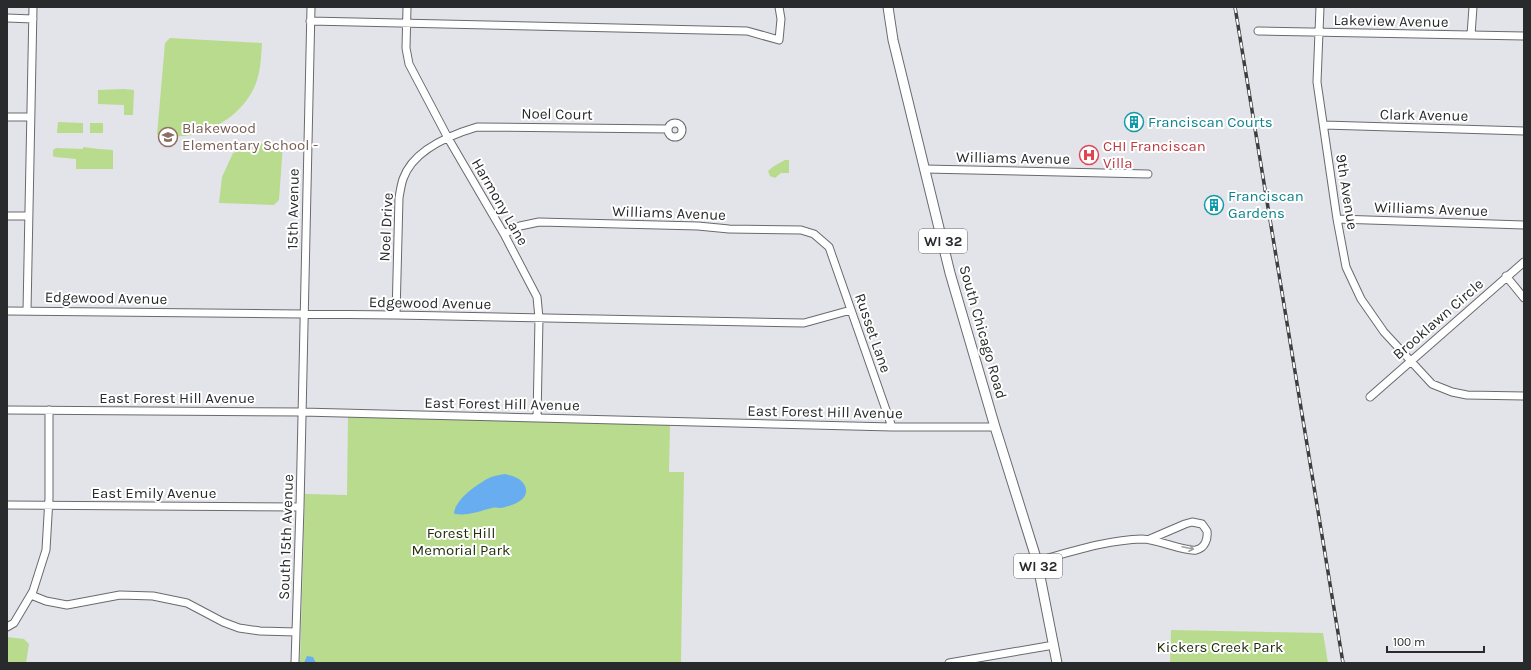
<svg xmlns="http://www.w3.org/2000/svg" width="1531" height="670" viewBox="0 0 1531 670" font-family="Karla,sans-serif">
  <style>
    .green { fill: #b8db8d }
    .water { fill: #67adef }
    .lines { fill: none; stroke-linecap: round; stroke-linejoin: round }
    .minor-casing { stroke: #696a6f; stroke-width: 9 }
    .major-casing { stroke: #696a6f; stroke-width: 11 }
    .minor { stroke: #fff; stroke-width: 7 }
    .major { stroke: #fff; stroke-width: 9 }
    .rail-casing { stroke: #3d3e40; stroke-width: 3.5 }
    .rail { stroke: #fff; stroke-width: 2; stroke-dasharray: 6; stroke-linecap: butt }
    .oneway { stroke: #9f9fa0 }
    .labels { text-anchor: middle; stroke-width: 4; stroke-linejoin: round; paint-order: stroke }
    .shield { fill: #fff; stroke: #696a6b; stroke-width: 1 }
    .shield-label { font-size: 14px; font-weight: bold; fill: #292a2c }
    .street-label { font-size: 15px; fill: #292a2c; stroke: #fff }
    .culture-label { font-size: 15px; fill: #0d838f; stroke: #fff; text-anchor: start }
    .education-label { font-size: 15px; fill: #785e54; stroke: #fff; text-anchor: start }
    .health-label { font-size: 15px; fill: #be3a42; stroke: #fff; text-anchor: start }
    .park-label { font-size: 15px; fill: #21300c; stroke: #fff }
  </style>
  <rect width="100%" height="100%" fill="#e3e4ea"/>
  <path class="green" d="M170,38L262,43C261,56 261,70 256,83C246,110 219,129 191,135C180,137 168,136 157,135L165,43Z
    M124,89L134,90L133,115H124V105L98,104V90Z
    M58,122L83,123V133H57Z
    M90,123H103V133H90Z
    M261,143L283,144L279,200L274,205L219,203L222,177L233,153Z
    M83,147L99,149L113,150V169H76V159L55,157L53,156V150L56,148L83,149Z
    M785,160H789V173H781L775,178L770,176L768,171L774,166Z
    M348,416L670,424L669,472H684L681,663H300L305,494L347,495Z
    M1171,630L1323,633L1328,663H1170Z
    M7,637L24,639L29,644L26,663H7Z"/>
  <path class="water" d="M505,474C513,476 521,478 525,486C531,500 511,506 501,508C498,508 495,507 492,508C479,511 469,516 455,514L454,513C456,499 475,486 487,479C492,476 499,475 505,474Z
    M307,656L313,657L316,663H304Z"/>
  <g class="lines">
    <defs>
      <path id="minor" d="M407,7L406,48L409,64L448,138L504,234L537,297L539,318L537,418
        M1320,7L1317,82L1337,219L1346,267L1361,299L1384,332L1432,384L1452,392L1467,395L1524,396
        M7,18L33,19
        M310,21L747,31L779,40L781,19L779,7
        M1258,31L1524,36
        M1471,35L1473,7
        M7,117H30
        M668 130a7 7 0 1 1 14 0a7 7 0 1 1-14 0Z
        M1324,125L1524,131
        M925,169L1148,174
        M7,216H28
        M1337,219L1524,225
        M504,234L520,226L539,222L698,226L729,229L801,230L814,234L829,247L892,427
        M1506,276L1524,298
        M7,311L396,315L804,323L851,310
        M27,311L33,7
        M396,315L399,198C400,192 401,185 403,179C413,150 450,135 477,127L668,129
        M1370,397L1524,262
        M7,410L302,412L892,427H995
        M7,505L300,507
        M1037,561C1071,552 1106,540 1142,539C1158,539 1184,552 1196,550C1205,548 1208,539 1207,531L1202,524L1192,522L1185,524L1150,539
        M31,595L46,601L67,605L120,595L153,596L187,603L223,622L239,628L260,631L296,632
        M7,627L14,623L33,591L46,550L49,498V410
        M295,663L300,507L311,7
        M949,663L1054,645"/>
      <path id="major" d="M888,7L893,40L950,273L995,427L1037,561L1057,663"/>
    </defs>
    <use href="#minor" class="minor-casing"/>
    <use href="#major" class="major-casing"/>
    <use href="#minor" class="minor"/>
    <use href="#major" class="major"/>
    <defs>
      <path id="rail" d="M1235,7L1343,663"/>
    </defs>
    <use href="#rail" class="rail-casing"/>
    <use href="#rail" class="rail"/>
  </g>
  <defs><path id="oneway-shaft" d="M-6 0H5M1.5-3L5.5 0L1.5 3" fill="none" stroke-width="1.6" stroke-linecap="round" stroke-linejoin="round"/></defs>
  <use class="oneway" href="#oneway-shaft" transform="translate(1188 548) rotate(12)"/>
  <defs>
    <symbol id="building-ring" viewBox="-11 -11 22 22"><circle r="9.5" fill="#fff" stroke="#0f9aa8" stroke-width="1.5"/><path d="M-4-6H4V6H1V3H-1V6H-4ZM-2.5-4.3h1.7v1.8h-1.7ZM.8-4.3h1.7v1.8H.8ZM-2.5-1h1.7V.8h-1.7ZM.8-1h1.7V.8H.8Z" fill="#0f9aa8"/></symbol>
    <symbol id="school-ring" viewBox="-11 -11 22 22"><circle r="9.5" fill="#fff" stroke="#8d6e63" stroke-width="1.5"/><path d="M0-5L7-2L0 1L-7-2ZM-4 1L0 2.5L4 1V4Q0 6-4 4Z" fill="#8d6e63"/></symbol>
    <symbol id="hospital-ring" viewBox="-11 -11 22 22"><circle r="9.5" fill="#fff" stroke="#e0444e" stroke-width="1.5"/><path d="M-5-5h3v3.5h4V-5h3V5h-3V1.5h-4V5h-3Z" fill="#e0444e"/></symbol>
  </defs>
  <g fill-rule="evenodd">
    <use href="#building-ring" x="1123" y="111" width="22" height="22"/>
    <use href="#school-ring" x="157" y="126" width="22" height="22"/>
    <use href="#hospital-ring" x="1078" y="144" width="22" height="22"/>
    <use href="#building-ring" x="1203" y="194" width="22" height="22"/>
  </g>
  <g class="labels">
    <g class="shield">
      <rect x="919" y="229" width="48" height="24" rx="3"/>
      <rect x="1014" y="554" width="48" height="24" rx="3"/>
    </g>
    <g class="shield-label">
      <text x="943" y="246">WI 32</text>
      <text x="1038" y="571">WI 32</text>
    </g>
    <g class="street-label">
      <text transform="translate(1391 21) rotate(1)" y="5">Lakeview Avenue</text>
      <text transform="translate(557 114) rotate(1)" y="5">Noel Court</text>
      <text transform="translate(1424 115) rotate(1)" y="5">Clark Avenue</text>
      <text transform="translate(1013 158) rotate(1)" y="5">Williams Avenue</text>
      <text transform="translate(1347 192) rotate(81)" y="5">9th Avenue</text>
      <text transform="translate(500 202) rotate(60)" y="5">Harmony Lane</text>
      <text transform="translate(293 209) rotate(-89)" y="5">15th Avenue</text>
      <text transform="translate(1431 209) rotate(2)" y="5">Williams Avenue</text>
      <text transform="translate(669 213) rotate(2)" y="5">Williams Avenue</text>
      <text transform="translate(386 227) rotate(-87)" y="5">Noel Drive</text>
      <text transform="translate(106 298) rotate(1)" y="5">Edgewood Avenue</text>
      <text transform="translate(430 303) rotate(1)" y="5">Edgewood Avenue</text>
      <text transform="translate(1438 319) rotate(-41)" y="5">Brooklawn Circle</text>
      <text transform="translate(983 332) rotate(74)" y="5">South Chicago Road</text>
      <text transform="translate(873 333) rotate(71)" y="5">Russet Lane</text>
      <text x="177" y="403">East Forest Hill Avenue</text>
      <text transform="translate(502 404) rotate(1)" y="5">East Forest Hill Avenue</text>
      <text transform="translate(825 412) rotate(1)" y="5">East Forest Hill Avenue</text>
      <text x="154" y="498">East Emily Avenue</text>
      <text transform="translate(286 537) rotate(-88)" y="5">South 15th Avenue</text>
    </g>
    <g class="culture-label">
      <text x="1148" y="127">Franciscan Courts</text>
      <text x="1228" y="201">Franciscan<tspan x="1228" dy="17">Gardens</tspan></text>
    </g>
    <g class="education-label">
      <text x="182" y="133">Blakewood<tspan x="182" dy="17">Elementary School -</tspan></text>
    </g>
    <g class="health-label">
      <text x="1103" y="151">CHI Franciscan<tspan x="1103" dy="17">Villa</tspan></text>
    </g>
    <g class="park-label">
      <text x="461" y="538">Forest Hill<tspan x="461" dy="17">Memorial Park</tspan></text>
      <text x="1220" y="652">Kickers Creek Park</text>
    </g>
  </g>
  <rect width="1531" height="670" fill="none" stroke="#292a2c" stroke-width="16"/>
  <path d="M1387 646v6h97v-6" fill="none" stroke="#292a2c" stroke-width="2"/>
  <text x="1393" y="646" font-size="12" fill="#292a2c" stroke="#ffffff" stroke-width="3" paint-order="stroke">100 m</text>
</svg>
